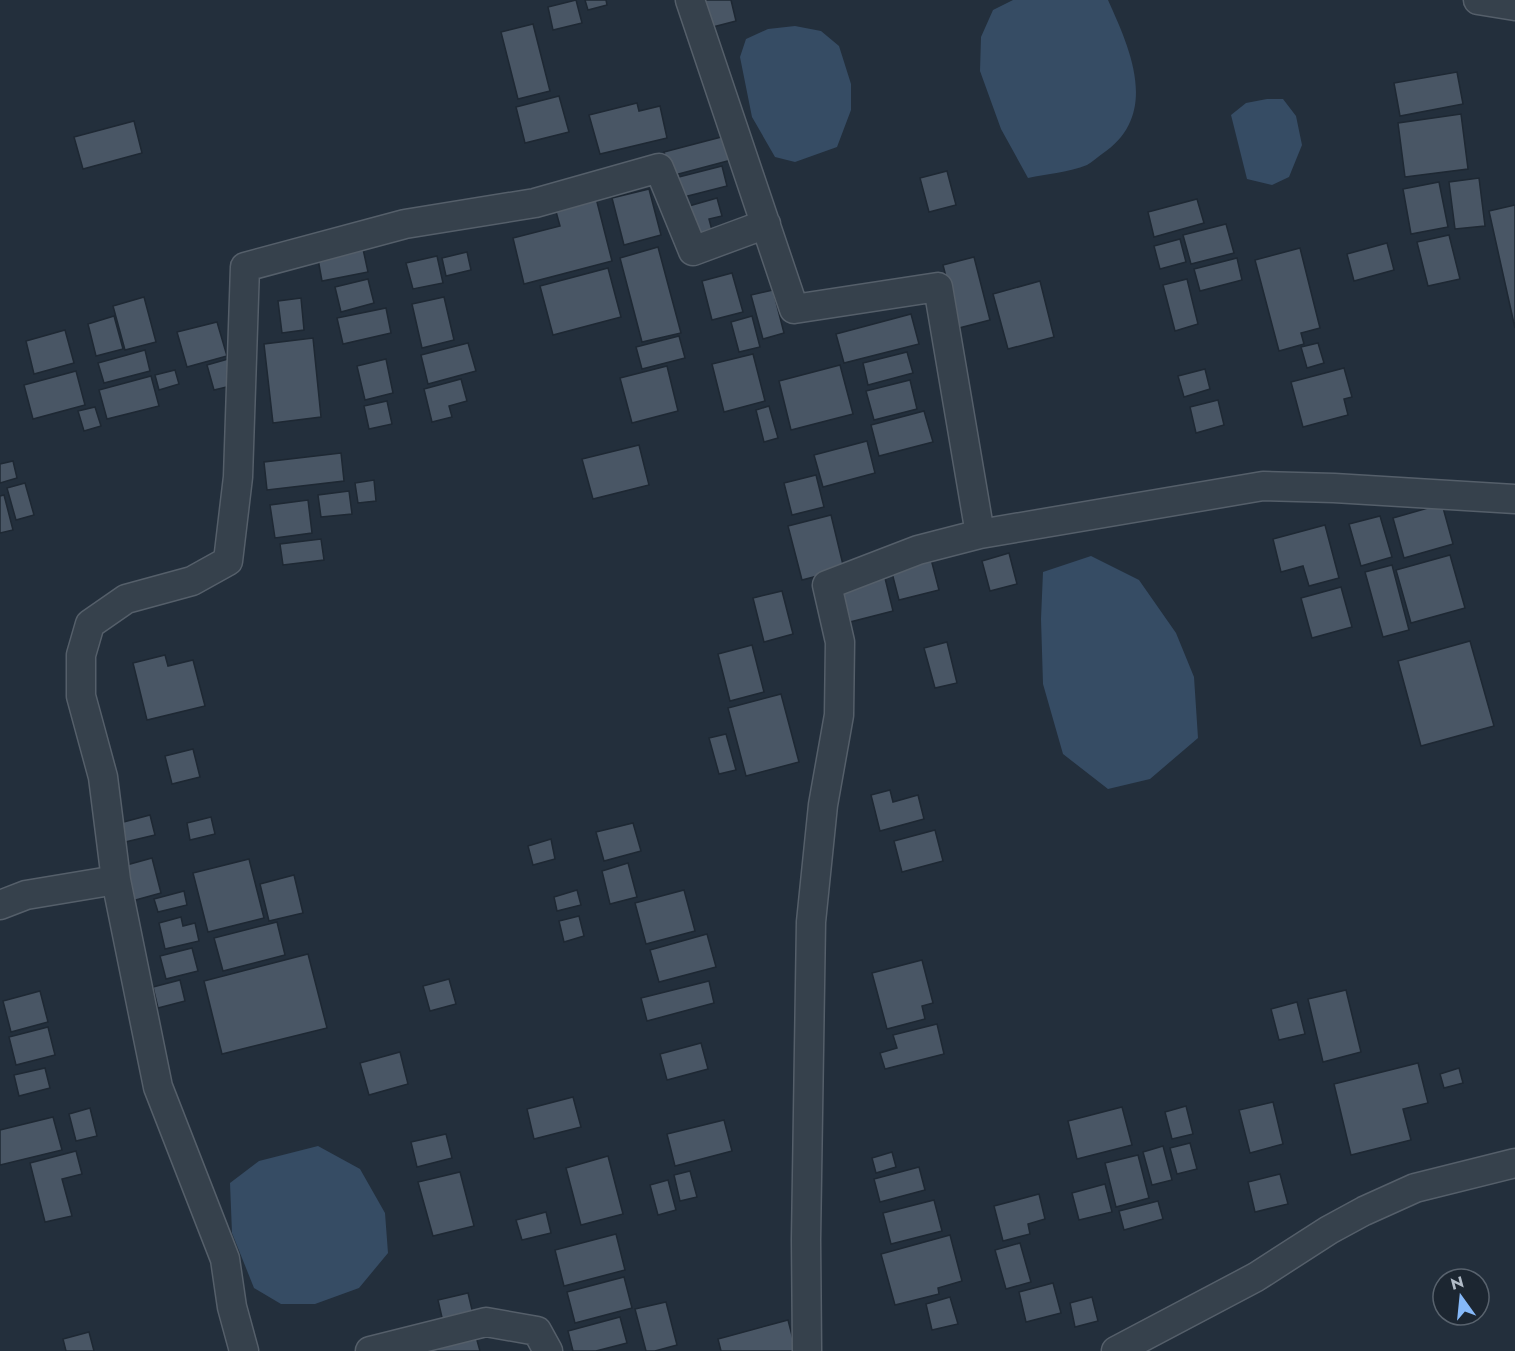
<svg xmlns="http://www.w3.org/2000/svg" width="1515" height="1351" viewBox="0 0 1515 1351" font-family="Jost,sans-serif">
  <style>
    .water { fill: #364c64 }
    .building { fill: #495665; stroke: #1e2833; stroke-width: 1.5 }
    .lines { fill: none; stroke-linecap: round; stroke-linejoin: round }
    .minor-casing { stroke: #555f6a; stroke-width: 31 }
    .minor { stroke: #36414c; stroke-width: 28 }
  </style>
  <rect width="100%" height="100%" fill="#232f3c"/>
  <path class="water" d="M1013,0H1108C1131,51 1160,115 1102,154C1098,157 1092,162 1087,165C1069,172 1047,174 1028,178L1001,129L980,71L981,37L993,10Z
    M795,26L821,31L839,46L851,84V110L837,147L795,162L775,157L752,117L740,57L746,39L768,29Z
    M1267,99H1283L1296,116L1302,145L1289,177L1272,185L1247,179L1231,115L1246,103Z
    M1091,556L1139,580L1176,633L1194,677L1198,738L1150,779L1108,789L1063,754L1043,684L1041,619L1043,572Z
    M318,1146L360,1169L385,1213L388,1253L359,1288L315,1304H281L254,1288L232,1233L230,1183L259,1161Z"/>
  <path class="building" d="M576,0L582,23L553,30L548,7Z
    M585,0H606L607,5L588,10Z
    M702,0H731L736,21L709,28Z
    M533,24L550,91L518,99L501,32Z
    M1457,72L1463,104L1400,116L1394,83Z
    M559,96L569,132L525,143L516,107Z
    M637,103L639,111L660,106L667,138L600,154L589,115Z
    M1461,114L1468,169L1405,177L1398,123Z
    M134,121L142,153L83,169L74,137Z
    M729,135L735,159L671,176L664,152Z
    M722,166L727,186L676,199L671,179Z
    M947,171L956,205L929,212L920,178Z
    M1479,178L1485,226L1455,229L1449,182Z
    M1439,182L1448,227L1411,234L1403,189Z
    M649,189L661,235L624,245L612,198Z
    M596,198L612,261L524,284L513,238L560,226L555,208Z
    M717,198L722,216L709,219L713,234L697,238L689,206Z
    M1197,199L1204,223L1154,237L1148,212Z
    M1515,205V328L1489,211Z
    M1226,224L1234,253L1191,264L1183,235Z
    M1449,235L1460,279L1428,286L1417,242Z
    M1180,239L1186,262L1160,269L1154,246Z
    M1387,243L1394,270L1354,281L1347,254Z
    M658,247L681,333L642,342L620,258Z
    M1300,248L1320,328L1301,333L1304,344L1279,351L1255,260Z
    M363,249L368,272L322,281L318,259Z
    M467,252L471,270L446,276L442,258Z
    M437,256L443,283L413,289L406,263Z
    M974,257L990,320L959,328L943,265Z
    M1237,258L1242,280L1200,291L1194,269Z
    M608,268L621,317L553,335L540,286Z
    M732,273L743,312L712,320L702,281Z
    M368,279L374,303L341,312L335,287Z
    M1187,279L1198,324L1175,331L1163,285Z
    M1040,281L1054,337L1008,349L993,294Z
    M773,290L784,333L763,339L751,295Z
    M144,297L156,342L125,350L113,306Z
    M444,297L454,340L422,348L412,304Z
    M301,298L304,330L282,333L278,301Z
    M386,308L391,333L343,344L337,318Z
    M911,314L919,344L844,363L836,334Z
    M114,316L123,349L96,356L88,324Z
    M752,316L760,347L739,352L731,322Z
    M217,322L227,356L187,367L177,332Z
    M65,330L74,363L34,374L26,341Z
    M679,336L685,358L642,369L636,347Z
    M313,338L321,417L273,423L264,344Z
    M468,343L476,371L428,384L421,355Z
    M1318,343L1324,363L1307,368L1301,347Z
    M145,350L150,371L104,383L98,363Z
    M907,352L913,373L868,385L863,363Z
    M753,354L765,401L724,412L712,364Z
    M228,359L235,385L214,390L207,365Z
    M386,359L393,393L365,400L357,366Z
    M840,365L853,414L791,430L779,381Z
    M667,366L678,411L632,423L620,378Z
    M1344,368L1352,397L1344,399L1348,415L1303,427L1291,382Z
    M1205,369L1210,389L1184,397L1178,376Z
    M175,370L179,384L159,390L155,375Z
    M76,371L85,405L33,419L24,385Z
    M151,376L159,406L107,419L99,390Z
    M461,379L467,401L449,406L452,417L432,422L424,389Z
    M910,380L917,409L874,420L866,391Z
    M1218,400L1224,425L1196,433L1190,407Z
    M387,401L392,424L369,429L364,406Z
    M769,406L778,438L764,442L756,410Z
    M95,407L101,426L84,431L78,411Z
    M924,411L933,442L879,456L871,425Z
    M867,441L875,473L823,487L814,455Z
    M639,445L649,485L593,499L582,459Z
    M341,453L344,481L267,490L264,462Z
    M13,461L17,478L0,483V464Z
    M816,475L824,507L792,515L784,483Z
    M374,480L376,501L358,503L355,483Z
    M25,483L34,515L16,520L7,488Z
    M349,491L352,514L321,517L318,495Z
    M4,495L13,530L0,533V496Z
    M308,500L312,533L275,538L270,505Z
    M1442,504L1453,544L1404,558L1393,518Z
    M831,515L844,569L802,580L788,526Z
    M1380,516L1392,557L1361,566L1349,524Z
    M1325,525L1339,578L1309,586L1303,566L1281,572L1273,539Z
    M321,539L324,560L283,565L280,544Z
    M1009,553L1017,584L990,591L982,561Z
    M1450,555L1465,608L1411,623L1396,570Z
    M931,559L939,590L899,600L891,569Z
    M1392,565L1409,630L1383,637L1365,572Z
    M884,574L893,611L850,622L841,585Z
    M1341,587L1352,627L1312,638L1301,598Z
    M782,591L793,634L764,642L753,598Z
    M1470,641L1494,726L1421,746L1398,661Z
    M947,642L957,683L935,688L924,648Z
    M752,645L764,692L730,701L718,654Z
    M165,655L168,666L193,660L205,706L147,720L133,663Z
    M781,694L799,762L746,776L728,708Z
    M726,734L736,770L719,774L709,738Z
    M193,749L200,777L172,784L165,756Z
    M890,790L893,802L918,795L924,819L880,831L871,795Z
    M150,815L155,835L121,843L116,824Z
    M211,817L215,834L190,840L187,823Z
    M633,823L641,851L604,861L596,832Z
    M935,830L943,861L902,872L894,841Z
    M551,839L555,859L533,865L528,846Z
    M152,858L161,893L132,901L123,866Z
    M249,859L264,918L208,932L193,873Z
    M628,863L637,897L610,904L602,871Z
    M294,875L303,913L269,921L260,884Z
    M577,890L581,905L557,911L554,897Z
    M684,890L695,931L646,944L635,903Z
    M184,891L187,905L158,912L154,899Z
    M579,916L584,936L564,942L559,921Z
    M181,917L183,926L195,923L199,941L165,949L159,923Z
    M277,922L285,955L223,971L214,938Z
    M707,934L716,967L659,982L650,950Z
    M192,948L198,971L166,979L160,956Z
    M308,954L327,1028L222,1054L204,981Z
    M922,960L933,1003L922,1006L925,1019L887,1029L872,973Z
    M449,979L456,1004L430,1011L423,986Z
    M180,980L185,1001L158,1008L153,987Z
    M709,981L714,1003L647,1021L641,998Z
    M1346,990L1361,1052L1323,1062L1308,999Z
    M40,991L48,1022L11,1032L3,1001Z
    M1297,1002L1305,1034L1279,1040L1271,1009Z
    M937,1024L944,1054L885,1069L880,1053L897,1048L893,1035Z
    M48,1027L55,1055L16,1065L9,1037Z
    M701,1043L708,1069L667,1080L660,1054Z
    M400,1052L408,1084L369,1095L360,1063Z
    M1418,1063L1428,1103L1403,1109L1411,1140L1351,1155L1334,1084Z
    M45,1068L50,1088L19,1096L14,1075Z
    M1459,1068L1463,1083L1444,1088L1440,1074Z
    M573,1097L581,1127L534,1139L527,1109Z
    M1273,1102L1283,1144L1250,1153L1239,1110Z
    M1186,1106L1193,1134L1172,1139L1165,1112Z
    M1122,1107L1132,1145L1077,1159L1068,1121Z
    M90,1108L97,1136L76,1141L69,1114Z
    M53,1117L62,1150L0,1165V1130Z
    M724,1120L732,1151L675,1166L667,1134Z
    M446,1134L452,1158L417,1167L411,1142Z
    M1190,1143L1197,1169L1177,1174L1170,1148Z
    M1163,1146L1172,1180L1152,1185L1143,1152Z
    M76,1151L82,1174L62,1179L72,1216L45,1222L30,1163Z
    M892,1152L896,1167L876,1173L872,1158Z
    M1138,1155L1149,1198L1116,1207L1105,1163Z
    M608,1156L623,1214L581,1225L566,1168Z
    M919,1167L925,1190L880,1202L874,1179Z
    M690,1171L697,1197L680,1201L674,1175Z
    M460,1172L474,1226L433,1236L418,1182Z
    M1280,1174L1288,1204L1255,1212L1248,1182Z
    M668,1180L676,1210L658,1215L650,1185Z
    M1105,1184L1112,1212L1079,1220L1072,1193Z
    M1039,1194L1045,1219L1028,1224L1030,1234L1003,1241L994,1206Z
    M934,1200L942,1231L891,1244L883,1213Z
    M1158,1201L1163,1219L1124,1230L1119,1211Z
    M546,1212L551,1233L522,1240L516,1220Z
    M616,1234L625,1270L564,1286L555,1250Z
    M950,1235L962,1281L938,1288L939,1294L895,1305L881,1254Z
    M1020,1243L1031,1282L1006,1289L995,1250Z
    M624,1277L632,1308L575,1323L567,1292Z
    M1053,1283L1061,1313L1026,1322L1019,1292Z
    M468,1293L473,1314L443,1322L438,1300Z
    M950,1297L958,1324L932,1330L926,1304Z
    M1092,1297L1098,1321L1075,1327L1070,1303Z
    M666,1302L677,1345L655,1351H646L635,1309Z
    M620,1317L627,1343L596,1351H573L568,1331Z
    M788,1320L796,1351H721L718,1339Z
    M89,1332L94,1351H66L63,1339Z
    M475,1333L480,1351H428Z"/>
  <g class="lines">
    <defs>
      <path id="minor" d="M690,0L794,309L938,287L980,534L1263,486L1334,488L1515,499
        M1478,0L1515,6
        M0,905L26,895L116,880
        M244,1351L232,1307L225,1259L158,1087L116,880L103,777L81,696V655L90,624L126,599L192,581L228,561L238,477L245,267L405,224L535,203L659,168L693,251L766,224
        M370,1351L486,1322L537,1331L548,1351
        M807,1351L806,1240L811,922L823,805L839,715L840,642L827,585L918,550L980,534
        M1116,1351L1256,1277L1329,1230L1364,1211L1415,1188L1515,1163"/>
    </defs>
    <use href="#minor" class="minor-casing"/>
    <use href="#minor" class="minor"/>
  </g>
  <g transform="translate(1461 1297) rotate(345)"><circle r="28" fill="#1c2631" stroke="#58626d" stroke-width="1.5"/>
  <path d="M0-4.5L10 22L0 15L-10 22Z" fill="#86b9f9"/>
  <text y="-9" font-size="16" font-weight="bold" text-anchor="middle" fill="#b2bcc8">N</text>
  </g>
</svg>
